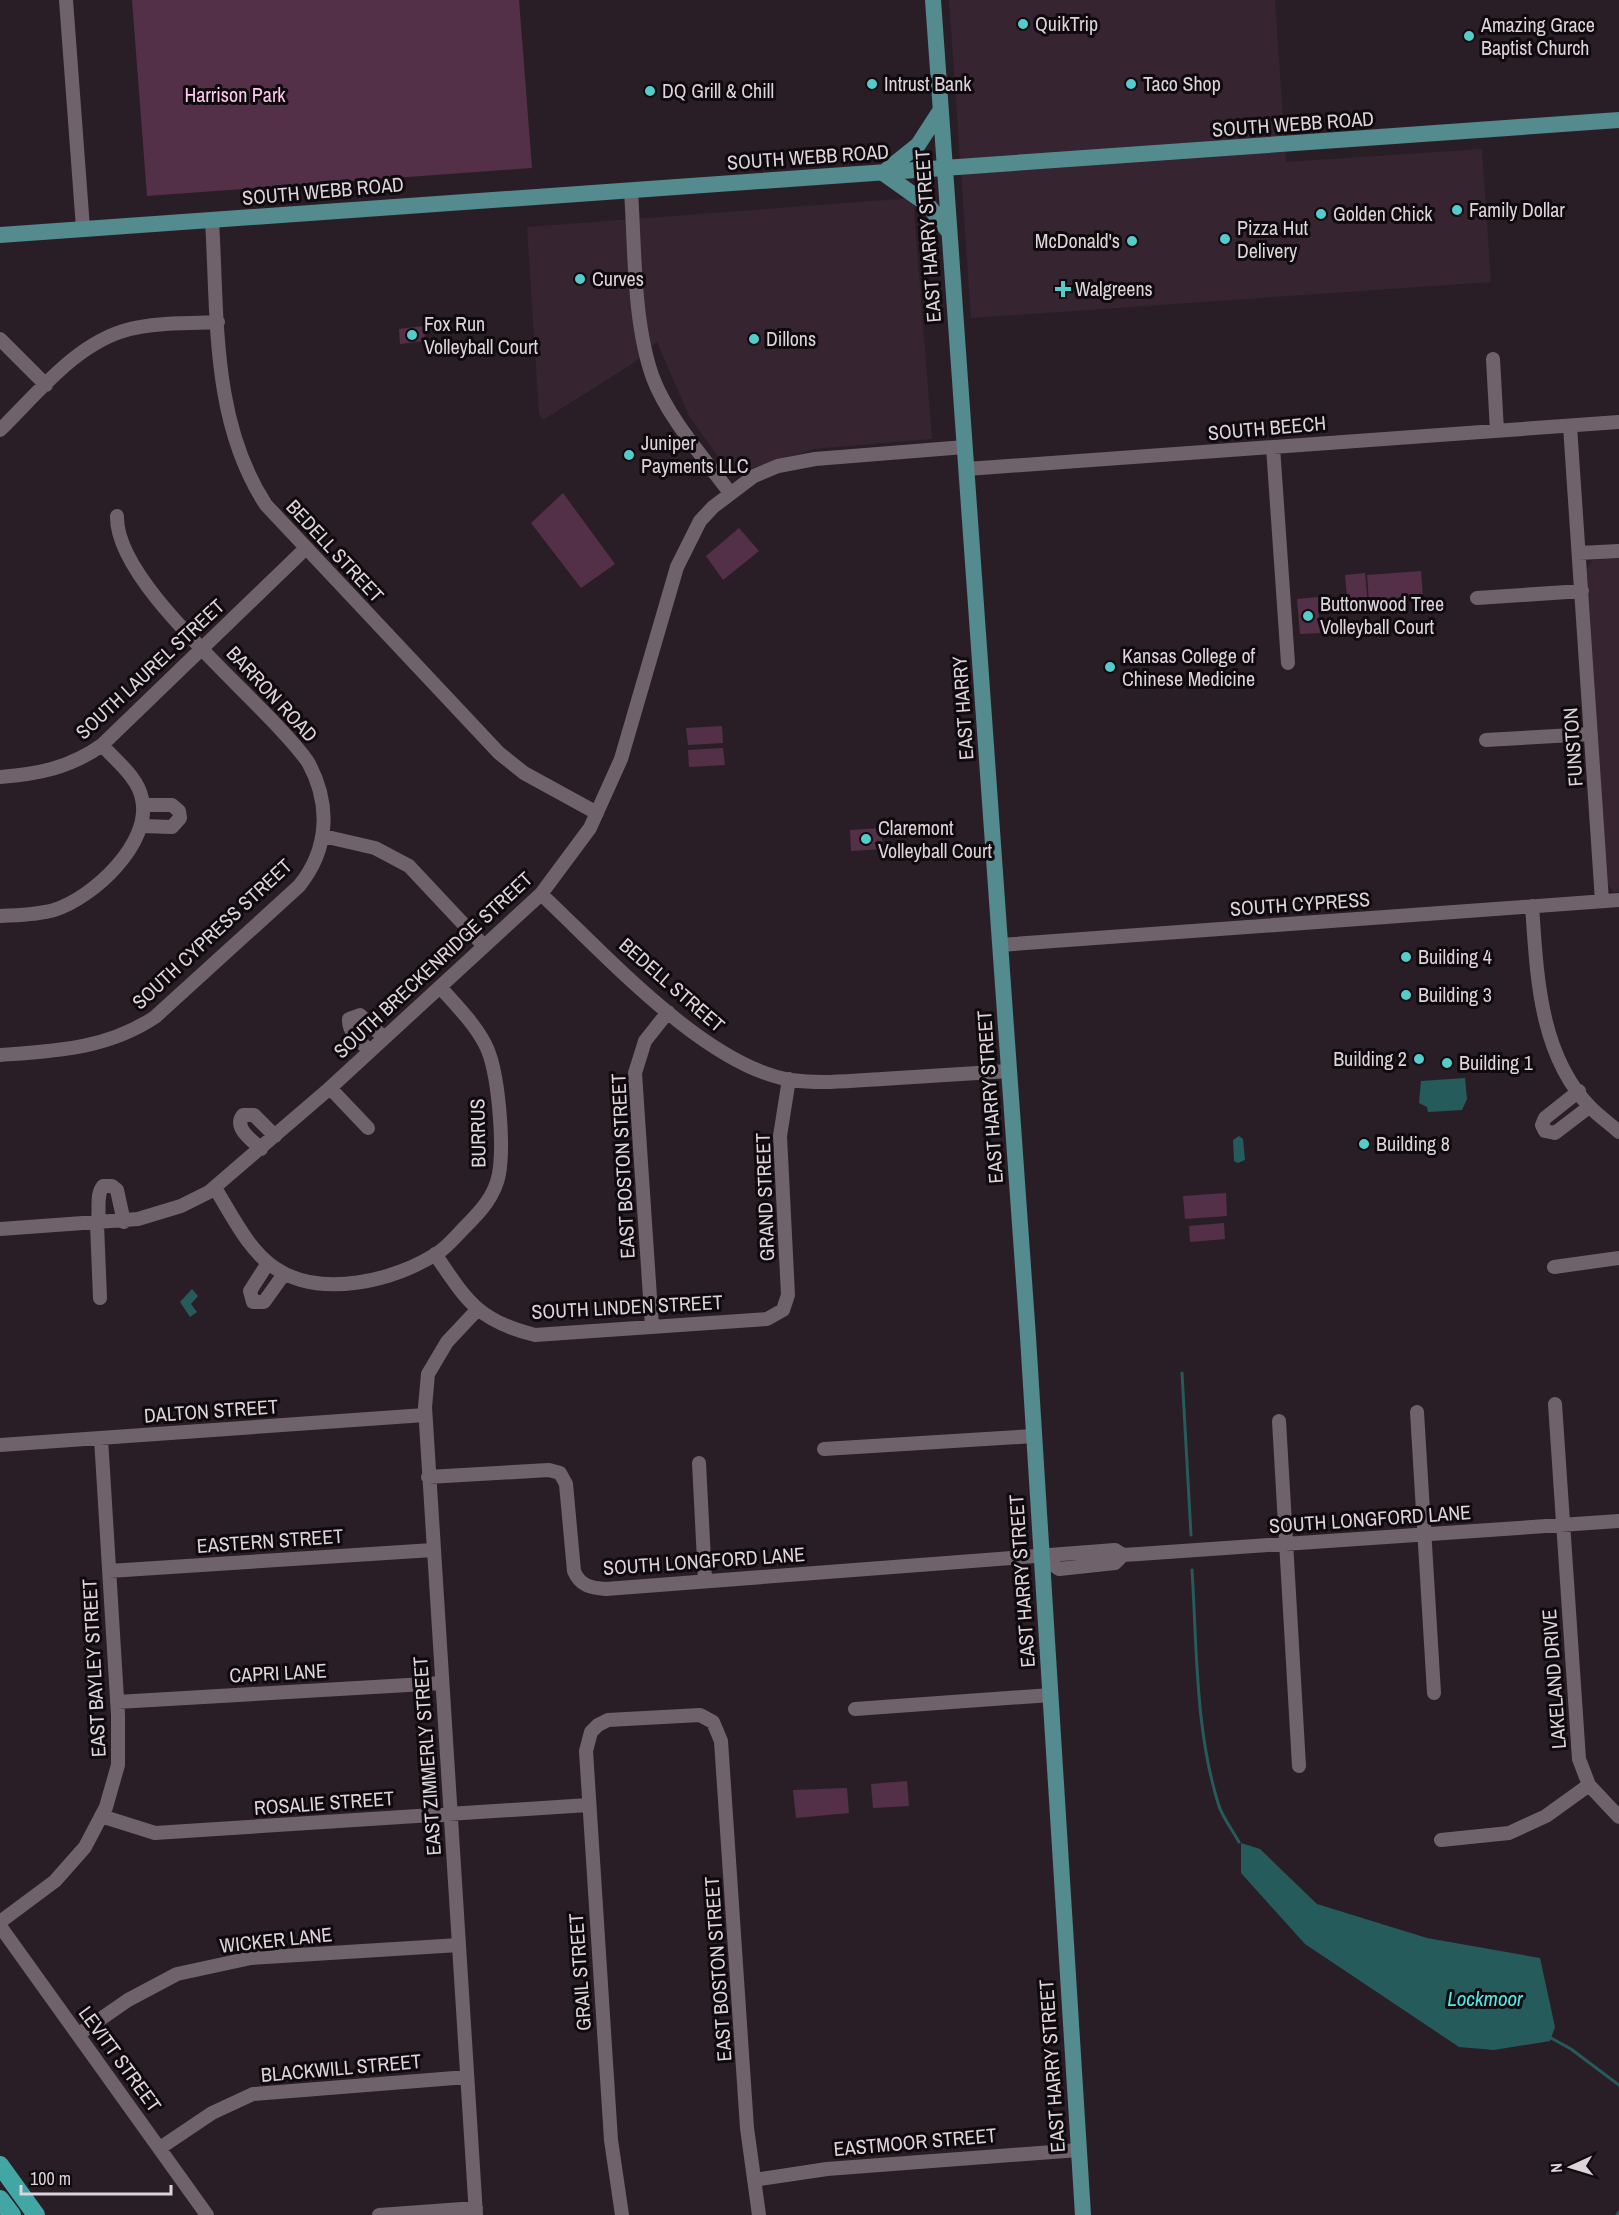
<svg xmlns="http://www.w3.org/2000/svg" width="1619" height="2215" viewBox="0 0 1619 2215" font-family="'Archivo Narrow',sans-serif">
  <style>
    .built { fill: #362430 }
    .green { fill: #533048 }
    .water { fill: #255b5b }
    .lines { fill: none; stroke-linecap: round; stroke-linejoin: round }
    .stream { stroke: #255b5b; stroke-width: 3 }
    .minor { stroke: #70626b; stroke-width: 14 }
    .major { stroke: #548b8e; stroke-width: 16 }
    .highway { stroke: #42a6a5; stroke-width: 18 }
    .poi-dot { fill: #52cdcc; stroke: #0f0a0d; stroke-width: 2 }
    .labels { text-anchor: middle; stroke-width: 6; stroke-linejoin: round; paint-order: stroke }
    .poi-label { font-size: 20px; fill: #dcd4d9; stroke: #0f0a0d; text-anchor: start }
    .park-label { font-size: 20px; fill: #ffc9ed; stroke: #0f0a0d }
    .street-label { font-size: 20px; fill: #dcd4d9; stroke: #0f0a0d }
    .water-label { font-size: 21px; font-style: italic; fill: #52eae9; stroke: #0f0a0d }
  </style>
  <rect width="100%" height="100%" fill="#2a1e26"/>
  <path class="built" d="M949,0H1275L1286,162L1482,149L1491,282L971,318Z
    M913,198L932,439L814,449L740,472L724,465L689,416L657,342L635,362L543,420L539,414L527,227Z
    M1619,558V892H1614L1607,884L1587,569L1592,560Z"/>
  <path class="green" d="M132,0H519L532,168L147,196Z
    M424,326L425,341L400,344L399,329Z
    M563,493L615,564L581,588L531,523Z
    M739,528L759,551L723,580L706,556Z
    M1421,571L1423,598L1369,602L1367,575Z
    M1365,573L1368,606L1348,608L1345,575Z
    M1318,597L1320,633L1300,634L1297,599Z
    M722,726L723,743L688,745L686,728Z
    M723,748L725,765L689,767L688,750Z
    M881,828L883,849L851,851L850,830Z
    M1226,1193L1227,1216L1185,1219L1183,1196Z
    M1224,1223L1225,1239L1190,1242L1189,1226Z
    M907,1781L909,1806L873,1808L871,1784Z
    M847,1788L849,1813L796,1818L793,1790Z"/>
  <path class="water" d="M1465,1078L1467,1099L1462,1110L1428,1112L1427,1107L1419,1103L1421,1081Z
    M1239,1136L1243,1139L1245,1160L1238,1163L1234,1161L1233,1140Z
    M192,1289L198,1296L191,1304L197,1312L190,1317L180,1302Z
    M1241,1843L1260,1849L1317,1904L1427,1938L1540,1958L1555,2027L1550,2041L1494,2050L1459,2047L1305,1944L1241,1873Z"/>
  <g class="lines">
    <path class="stream" d="M1182,1373L1191,1535
      M1192,1570C1197,1647 1195,1731 1219,1806C1223,1818 1233,1831 1239,1842
      M1551,2038L1571,2049L1619,2085
      M1617,2215L1619,2212"/>
    <path class="minor" d="M66,0L83,228
      M631,191C635,249 633,323 653,378C668,418 705,459 730,493
      M212,221C218,317 211,421 266,505L499,753L524,773L597,813
      M0,339L46,385
      M1493,359L1497,431
      M1570,426L1602,901
      M0,430C38,393 77,342 130,329C158,322 189,324 218,322
      M1273,447L1288,663
      M967,469L1619,422
      M1579,553L1619,551
      M1477,598L1582,591
      M1486,740L1591,734
      M0,777C38,774 70,768 102,745L305,549
      M142,826L172,827L180,818L179,811L172,805H143
      M323,836L375,848L409,866L484,946
      M541,894C604,953 705,1066 791,1080C821,1084 851,1081 882,1079C924,1076 967,1074 1009,1071
      M1532,906C1537,975 1539,1055 1591,1108C1599,1116 1610,1124 1619,1132
      M0,916C18,915 37,915 54,910C93,898 152,843 142,799C138,777 116,761 102,745
      M1000,945L1619,900
      M370,1051C361,1042 348,1033 349,1019L360,1015L384,1038
      M0,1055C56,1051 107,1049 155,1017L299,886C329,849 331,804 308,762C266,702 115,587 117,516
      M330,1088L368,1128
      M1579,1091L1545,1118L1542,1125L1545,1131L1555,1133L1589,1107
      M261,1149C252,1140 233,1128 243,1115H254L275,1136
      M215,1188C232,1215 248,1250 275,1268C320,1299 396,1281 439,1252C448,1246 457,1235 465,1227C480,1212 495,1196 499,1174C504,1145 499,1070 485,1044C474,1023 456,1005 440,987
      M0,1229L138,1219L181,1206L209,1192L330,1088L541,894L590,828L621,759L677,567L700,521L713,507L754,476L778,466L815,459L965,447
      M435,1254C467,1301 478,1321 535,1335L767,1319L783,1310L788,1295L780,1136L789,1079
      M268,1263L250,1291L253,1302H264L284,1274
      M1554,1267L1619,1258
      M100,1298L97,1224C101,1212 95,1196 103,1186H112L117,1190L124,1222
      M652,1327L635,1073L645,1041L668,1012
      M1555,1404L1579,1759L1589,1785L1619,1817
      M1417,1412L1434,1693
      M1279,1421L1299,1766
      M0,1445L425,1415
      M824,1449L1034,1436
      M699,1463L705,1580
      M428,1477L549,1470L560,1473L566,1484L574,1571C580,1586 591,1588 606,1589L1115,1550L1123,1555L1139,1554L1619,1521
      M1041,1557L1059,1569L1115,1563L1123,1555
      M109,1571L433,1550
      M117,1702L442,1683
      M855,1709L1051,1695
      M101,1816L155,1833L588,1805
      M1441,1840L1509,1833L1546,1816L1589,1785
      M0,1922L55,1881L85,1847L106,1807L118,1765V1715L101,1438
      M0,1926L207,2215
      M79,2034L128,2000L177,1974L251,1958L459,1945
      M160,2148L212,2113L253,2094L467,2077
      M754,2180L827,2169L1079,2150
      M379,2215L476,2208
      M476,2215L425,1407L428,1374L447,1342L477,1310
      M622,2215L611,2140L586,1751L591,1732L598,1725L608,1720L700,1715L713,1722L721,1741L747,2128L759,2215"/>
    <path class="major" d="M933,0L1028,1337L1083,2215
      M940,111L918,145L883,173L928,205L949,232
      M0,235L1619,120"/>
    <path class="highway" d="M0,2165L36,2215
      M0,2199L12,2215"/>
  </g>
  <g class="poi-dot">
    <circle cx="1023" cy="24" r="6"/>
    <circle cx="1469" cy="36" r="6"/>
    <circle cx="872" cy="84" r="6"/>
    <circle cx="1131" cy="84" r="6"/>
    <circle cx="650" cy="91" r="6"/>
    <circle cx="1457" cy="210" r="6"/>
    <circle cx="1321" cy="214" r="6"/>
    <circle cx="1225" cy="239" r="6"/>
    <circle cx="1132" cy="241" r="6"/>
    <circle cx="580" cy="279" r="6"/>
    <path d="M1060 280h6v6h6v6h-6v6h-6v-6h-6v-6h6z"/>
    <circle cx="412" cy="335" r="6"/>
    <circle cx="754" cy="339" r="6"/>
    <circle cx="629" cy="455" r="6"/>
    <circle cx="1308" cy="616" r="6"/>
    <circle cx="1110" cy="667" r="6"/>
    <circle cx="866" cy="839" r="6"/>
    <circle cx="1406" cy="957" r="6"/>
    <circle cx="1406" cy="995" r="6"/>
    <circle cx="1419" cy="1059" r="6"/>
    <circle cx="1447" cy="1063" r="6"/>
    <circle cx="1364" cy="1144" r="6"/>
  </g>
  <g class="labels">
    <g class="poi-label">
      <text x="1035" y="31">QuikTrip</text>
      <text x="1481" y="32">Amazing Grace<tspan x="1481" dy="23">Baptist Church</tspan></text>
      <text x="884" y="91">Intrust Bank</text>
      <text x="1143" y="91">Taco Shop</text>
      <text x="662" y="98">DQ Grill &amp; Chill</text>
      <text x="1469" y="217">Family Dollar</text>
      <text x="1333" y="221">Golden Chick</text>
      <text x="1237" y="235">Pizza Hut<tspan x="1237" dy="23">Delivery</tspan></text>
      <text x="1120" y="248" text-anchor="end">McDonald's</text>
      <text x="592" y="286">Curves</text>
      <text x="1075" y="296">Walgreens</text>
      <text x="424" y="331">Fox Run<tspan x="424" dy="23">Volleyball Court</tspan></text>
      <text x="766" y="346">Dillons</text>
      <text x="641" y="450">Juniper<tspan x="641" dy="23">Payments LLC</tspan></text>
      <text x="1320" y="611">Buttonwood Tree<tspan x="1320" dy="23">Volleyball Court</tspan></text>
      <text x="1122" y="663">Kansas College of<tspan x="1122" dy="23">Chinese Medicine</tspan></text>
      <text x="878" y="835">Claremont<tspan x="878" dy="23">Volleyball Court</tspan></text>
      <text x="1418" y="964">Building 4</text>
      <text x="1418" y="1002">Building 3</text>
      <text x="1407" y="1066" text-anchor="end">Building 2</text>
      <text x="1459" y="1070">Building 1</text>
      <text x="1376" y="1151">Building 8</text>
    </g>
    <g class="park-label">
      <text x="235" y="102">Harrison Park</text>
    </g>
    <g class="street-label">
      <text transform="translate(1293 124) rotate(-4)" y="7">SOUTH WEBB ROAD</text>
      <text transform="translate(808 157) rotate(-4)" y="7">SOUTH WEBB ROAD</text>
      <text transform="translate(323 191) rotate(-5)" y="7">SOUTH WEBB ROAD</text>
      <text transform="translate(928 236) rotate(-94)" y="7">EAST HARRY STREET</text>
      <text transform="translate(1267 428) rotate(-5)" y="7">SOUTH BEECH</text>
      <text transform="translate(335 551) rotate(47)" y="7">BEDELL STREET</text>
      <text transform="translate(150 669) rotate(-43)" y="7">SOUTH LAUREL STREET</text>
      <text transform="translate(272 694) rotate(47)" y="7">BARRON ROAD</text>
      <text transform="translate(963 708) rotate(-94)" y="7">EAST HARRY</text>
      <text transform="translate(1573 747) rotate(-94)" y="7">FUNSTON</text>
      <text transform="translate(1300 904) rotate(-4)" y="7">SOUTH CYPRESS</text>
      <text transform="translate(212 934) rotate(-43)" y="7">SOUTH CYPRESS STREET</text>
      <text transform="translate(433 965) rotate(-43)" y="7">SOUTH BRECKENRIDGE STREET</text>
      <text transform="translate(672 985) rotate(41)" y="7">BEDELL STREET</text>
      <text transform="translate(990 1097) rotate(-94)" y="7">EAST HARRY STREET</text>
      <text transform="translate(478 1133) rotate(-91)" y="7">BURRUS</text>
      <text transform="translate(623 1166) rotate(-93)" y="7">EAST BOSTON STREET</text>
      <text transform="translate(765 1197) rotate(-92)" y="7">GRAND STREET</text>
      <text transform="translate(627 1307) rotate(-3)" y="7">SOUTH LINDEN STREET</text>
      <text transform="translate(211 1411) rotate(-4)" y="7">DALTON STREET</text>
      <text transform="translate(1370 1519) rotate(-4)" y="7">SOUTH LONGFORD LANE</text>
      <text transform="translate(270 1541) rotate(-4)" y="7">EASTERN STREET</text>
      <text transform="translate(704 1561) rotate(-4)" y="7">SOUTH LONGFORD LANE</text>
      <text transform="translate(1022 1581) rotate(-94)" y="7">EAST HARRY STREET</text>
      <text transform="translate(94 1668) rotate(-93)" y="7">EAST BAYLEY STREET</text>
      <text transform="translate(278 1673) rotate(-3)" y="7">CAPRI LANE</text>
      <text transform="translate(1554 1679) rotate(-94)" y="7">LAKELAND DRIVE</text>
      <text transform="translate(427 1756) rotate(-94)" y="7">EAST ZIMMERLY STREET</text>
      <text transform="translate(324 1803) rotate(-4)" y="7">ROSALIE STREET</text>
      <text transform="translate(276 1940) rotate(-6)" y="7">WICKER LANE</text>
      <text transform="translate(718 1969) rotate(-94)" y="7">EAST BOSTON STREET</text>
      <text transform="translate(580 1972) rotate(-94)" y="7">GRAIL STREET</text>
      <text transform="translate(120 2059) rotate(54)" y="7">LEVITT STREET</text>
      <text transform="translate(1052 2066) rotate(-94)" y="7">EAST HARRY STREET</text>
      <text transform="translate(341 2068) rotate(-5)" y="7">BLACKWILL STREET</text>
      <text transform="translate(915 2142) rotate(-5)" y="7">EASTMOOR STREET</text>
    </g>
    <g class="water-label">
      <text x="1485" y="2006">Lockmoor</text>
    </g>
  </g>
  <g transform="translate(1571 2167) rotate(266)" stroke="#0f0a0d" stroke-width="4.5" paint-order="stroke">
  <path d="M0-4.5L10 22L0 15L-10 22Z" fill="#dcd4d9"/>
  <text y="-9" font-size="16" font-weight="bold" text-anchor="middle" fill="#dcd4d9">N</text>
  </g>
  <path d="M21 2185v9h150v-9" fill="none" stroke="#dcd4d9" stroke-width="3"/>
  <text x="30" y="2185" font-size="18" fill="#dcd4d9" stroke="#0f0a0d" stroke-width="4.5" paint-order="stroke">100 m</text>
</svg>
